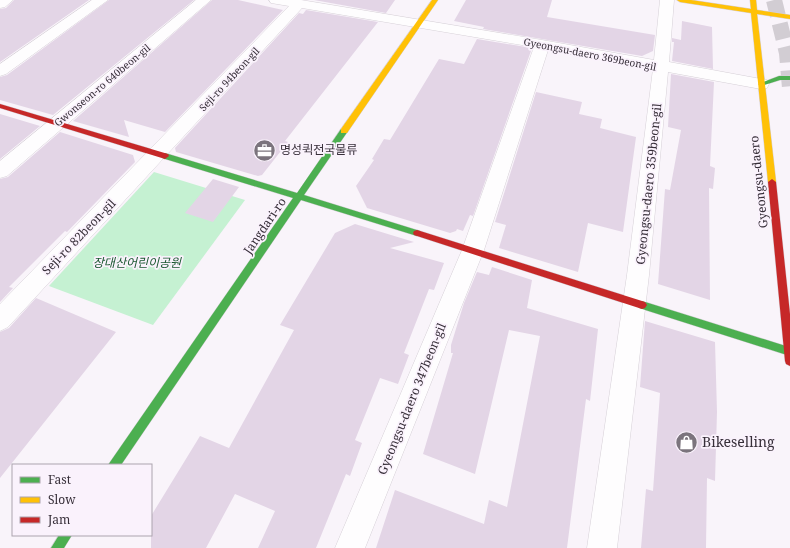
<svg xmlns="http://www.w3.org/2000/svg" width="790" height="548" viewBox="0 0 790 548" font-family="'Noto Serif','Noto Sans KR',serif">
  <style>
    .green { fill: #c5f1d2 }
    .building { fill: #e3d5e6 }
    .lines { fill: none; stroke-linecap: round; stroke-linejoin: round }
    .primary-tunnel { stroke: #d2cdd3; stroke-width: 16; stroke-dasharray: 16 8; stroke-linecap: butt }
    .street-casing { stroke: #d6d0d7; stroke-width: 1 }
    .fast-casing { stroke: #d6d0d7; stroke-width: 1 }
    .slow-casing { stroke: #d6d0d7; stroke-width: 1 }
    .jam-casing { stroke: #d6d0d7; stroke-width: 1 }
    .street { fill: #fefdfe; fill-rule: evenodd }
    .fast { fill: #4caf50; fill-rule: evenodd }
    .slow { fill: #ffc107; fill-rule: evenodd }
    .jam { fill: #c62828; fill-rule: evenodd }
    .labels { text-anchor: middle; stroke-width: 3.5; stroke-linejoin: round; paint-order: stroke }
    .far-street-label { font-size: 10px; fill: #372f39; stroke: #faf2fc }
    .poi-label { font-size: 12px; fill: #372f39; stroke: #faf2fc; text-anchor: start }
    .street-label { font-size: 12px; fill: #372f39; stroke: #faf2fc }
    .park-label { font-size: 12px; font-style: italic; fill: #18572f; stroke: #faf2fc }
    .near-poi-label { font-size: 14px; fill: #372f39; stroke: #faf2fc; text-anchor: start }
  </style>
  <rect width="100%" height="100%" fill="#f9f4fa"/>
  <path class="green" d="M154,172L245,200L153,325L49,286Z"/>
  <path class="building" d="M14,0H89L0,62V9L6,8Z
    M109,0H194L53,115L0,100V77L7,75Z
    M212,0H238L283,10L165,132L124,120L129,137L73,121Z
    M314,0H395L386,13Z
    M466,0H552L547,17L655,35L653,51L642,56L483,29L484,27L454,21Z
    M306,10L378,22L285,141L288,142L262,175L258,176L176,152L175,148L299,13L303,14Z
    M682,21L712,27L713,69L672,61L674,42H672V38L681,40Z
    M477,39L532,48L473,216L470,215L463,231L457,229L456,231L450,233L367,208L356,186L374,160L372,159L384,139L390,140L439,59L464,64Z
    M671,74L714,82L710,166L715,168L713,189L709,188L710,300L658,284L665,189L670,190L681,130L668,127Z
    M536,92L582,102L579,114L602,119L600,128L636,137L623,232L588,223L578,272L499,248L506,225L495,222Z
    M0,114L40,126L0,159Z
    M60,132L133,155L135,162L67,232L65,231L9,287L13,288L0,302V179L8,177Z
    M213,179L239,187L213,222L185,213Z
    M355,224L414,242L390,248L444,263L434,290L429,289L404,353L409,355L398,384L380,378L355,440L362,443L350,476L346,474L316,548H258L275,511L235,494L206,548H151V516L200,436L229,448L294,330L280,325L335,233Z
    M492,267L532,280L527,308L598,329L590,401L586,399L567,548H376L395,490L484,524L489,500L507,507L540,336L509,330L475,474L423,454L453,353H451V345L464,303L477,272L489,275Z
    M36,298L116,332L0,478V332L9,328Z
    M645,321L715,342L717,412L715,481L707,478L706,548H641L646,489L653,491L660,393L640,387Z"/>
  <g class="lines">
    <path class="primary-tunnel" d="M774,0L787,53L790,88"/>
    <defs>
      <path id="street" d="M0,0H13L5,7L0,8Z
        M92,0H108L6,74L0,76V64Z
        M196,0H211L7,176L0,178V161Z
        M269,0H301L542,40L654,60L660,0H674L669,62L761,79L767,80L769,84L767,88L761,89L668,72L649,275L617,548H587L627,275L653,69L548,50L484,250L365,548H335L462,250L534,47L302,8L8,327L0,331V304L289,6L271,3Z"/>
      <path id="fast" d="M790,76V80H780L761,86L758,84L779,76Z
        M341,129H344L348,131L304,195L420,231L421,233L420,235L417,236L301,200L121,465H108L293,198L162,158V154L165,153L297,193Z
        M642,301L789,347L790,356L639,308L637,305L639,302Z
        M59,535H72L64,548H51Z"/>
      <path id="slow" d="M432,0H438L347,133H341V129Z
        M677,0H691L751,9L750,0H756L757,10L790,15V19L757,14L776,182L775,184L772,185L768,182L751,13L680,2Z"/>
      <path id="jam" d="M0,104L168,154L169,156L165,159L0,108Z
        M772,179L776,182L790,314V366L786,364L785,361L768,182Z
        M417,230L642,301L645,302L647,305L645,308L642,309L414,235L413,233L414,231Z"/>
    </defs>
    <use href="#street" class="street-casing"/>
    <use href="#fast" class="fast-casing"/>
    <use href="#slow" class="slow-casing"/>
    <use href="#jam" class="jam-casing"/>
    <use href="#street" class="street"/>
    <use href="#fast" class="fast"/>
    <use href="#slow" class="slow"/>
    <use href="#jam" class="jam"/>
  </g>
  <defs>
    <symbol id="office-disc" viewBox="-11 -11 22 22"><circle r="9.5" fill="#7b747d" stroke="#faf2fc"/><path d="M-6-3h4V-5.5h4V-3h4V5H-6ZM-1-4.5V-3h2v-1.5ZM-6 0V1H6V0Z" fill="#fff"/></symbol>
    <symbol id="shop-disc" viewBox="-11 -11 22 22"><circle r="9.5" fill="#7b747d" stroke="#faf2fc"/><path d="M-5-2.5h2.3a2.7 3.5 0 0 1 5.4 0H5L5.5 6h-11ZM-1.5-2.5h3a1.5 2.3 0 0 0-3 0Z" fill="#fff"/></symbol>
  </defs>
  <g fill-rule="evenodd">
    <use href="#office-disc" x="252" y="138" width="25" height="25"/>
    <use href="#shop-disc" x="674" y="430" width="25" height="25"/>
  </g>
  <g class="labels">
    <g class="far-street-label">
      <text transform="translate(590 54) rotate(11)" y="4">Gyeongsu-daero 369beon-gil</text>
      <text transform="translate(229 79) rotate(-47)" y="4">Seji-ro 94beon-gil</text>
      <text transform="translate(102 85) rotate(-40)" y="4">Gwonseon-ro 640beon-gil</text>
    </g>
    <g class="poi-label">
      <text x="280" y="154">명성퀵전국물류</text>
    </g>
    <g class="street-label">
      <text transform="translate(759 182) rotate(-96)" y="4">Gyeongsu-daero</text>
      <text transform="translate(649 184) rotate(-84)" y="4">Gyeongsu-daero 359beon-gil</text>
      <text transform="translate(265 226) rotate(-56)" y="4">Jangdari-ro</text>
      <text transform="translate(79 237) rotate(-46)" y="4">Seji-ro 82beon-gil</text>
      <text transform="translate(412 399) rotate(-68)" y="4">Gyeongsu-daero 347beon-gil</text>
    </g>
    <g class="park-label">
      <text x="137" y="267">장대산어린이공원</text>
    </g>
    <g class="near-poi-label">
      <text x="702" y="447">Bikeselling</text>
    </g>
  </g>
  <rect x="12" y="464" width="140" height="72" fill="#faf2fc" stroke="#aca4ae"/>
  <rect x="20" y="477" width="20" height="6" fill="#4caf50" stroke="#aca4ae"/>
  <text x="48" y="484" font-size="12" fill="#372f39">Fast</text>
  <rect x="20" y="497" width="20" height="6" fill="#ffc107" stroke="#aca4ae"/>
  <text x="48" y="504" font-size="12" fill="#372f39">Slow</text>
  <rect x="20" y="517" width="20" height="6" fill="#c62828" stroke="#aca4ae"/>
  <text x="48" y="524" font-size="12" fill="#372f39">Jam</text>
</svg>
